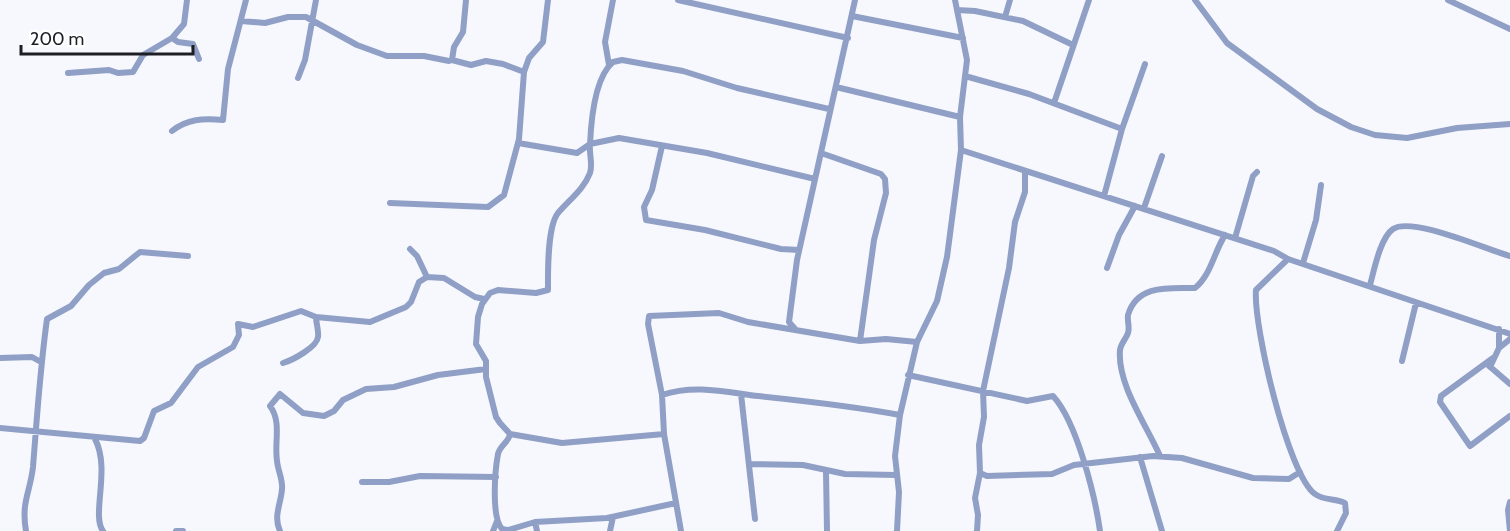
<svg xmlns="http://www.w3.org/2000/svg" width="1510" height="531" viewBox="0 0 1510 531" font-family="Cabin,sans-serif">
  <style>
    .lines { fill: none; stroke-linecap: round; stroke-linejoin: round }
    .minor { stroke: #909fc5; stroke-width: 6 }
  </style>
  <rect width="100%" height="100%" fill="#f6f8fe"/>
  <g class="lines">
    <path class="minor" d="M678,0L848,38
      M955,0L967,60L960,117L961,150L1274,251L1288,259L1510,334
      M1195,0L1227,43L1317,109L1351,127L1375,135L1407,138L1457,128L1510,124
      M1448,0L1510,29
      M957,10L975,11L1023,21L1073,45
      M852,16L963,38
      M1005,17L1010,0
      M241,21L265,23L288,17H306L357,45L387,56H424L449,61L452,60L454,47L463,32L466,0
      M172,38L178,42L193,44L199,59
      M452,60L471,65L486,61L503,64L524,72
      M609,65L605,42L613,0
      M68,73L109,70L118,73L133,72L143,55L172,38L184,24L187,0
      M965,76L1029,94L1122,129
      M298,78L305,60L316,0
      M836,87L960,117
      M1054,103L1089,0
      M172,131C187,119 203,118 223,120L228,69L246,0
      M518,143L577,153L590,144L619,138L707,153L815,179
      M662,146L652,190L644,207L646,220L705,230L781,249L799,250
      M821,153L881,174L885,179L886,193L874,240L860,341
      M1104,196L1122,129L1145,64
      M390,203L488,207L504,195L519,139L524,72L529,58L543,42L548,0
      M1144,208L1162,156
      M1235,238L1253,176L1257,172
      M410,249L417,256L427,277
      M1288,259L1256,290C1253,325 1288,475 1315,494C1324,501 1336,498 1345,503L1346,513L1337,531
      M1303,263L1316,220L1321,185
      M1107,268L1119,235L1135,206
      M1370,285C1374,271 1380,238 1393,229C1412,216 1487,250 1510,256
      M1499,329V348
      M796,330L789,322L797,260L855,0
      M0,358L32,357L41,362
      M1493,358L1441,396L1440,402L1470,446L1510,416
      M1402,361L1416,303
      M283,363C293,360 317,347 318,337C319,331 316,323 316,317
      M1488,365L1510,384
      M1490,367L1499,348L1510,339
      M908,375L1027,401L1053,396C1077,422 1095,496 1100,531
      M741,394L755,519
      M662,395C694,384 726,392 758,396C806,401 853,406 900,415
      M0,428L140,441L144,438L154,411L171,403L198,367L233,347L239,335L238,324L253,327L301,311L316,317L370,322L406,307L411,302L419,282L427,277L444,278L475,297L484,299
      M664,434L562,443L510,434L500,423L496,417L486,377V361L476,344L478,317L482,304L490,293L498,290L536,293L548,290C548,272 547,227 558,213C569,200 584,189 590,173C593,164 589,154 590,145C591,121 594,78 613,62L622,60L683,71L737,88L829,109
      M95,439C111,469 91,515 103,531
      M1160,456C1146,424 1117,384 1120,350C1121,343 1126,339 1128,333C1130,327 1127,321 1128,315C1137,284 1170,288 1195,288C1211,275 1214,252 1225,235
      M1140,457L1162,531
      M749,464L803,465L845,474L896,475
      M826,471L827,531
      M980,473L987,476L1052,474L1074,465L1153,456L1182,458L1253,478L1289,479L1300,472
      M362,482H389L420,476L496,477
      M535,522L537,531
      M507,530L502,529C491,517 495,470 498,454C500,445 509,442 510,434
      M26,531C21,502 30,493 33,467C37,417 40,369 47,319L71,306L89,285L104,273L119,269L140,252L188,256
      M176,531H183
      M280,531C273,516 281,504 282,489C283,480 278,471 277,461C274,442 282,422 270,406L280,394L303,413L324,416L334,411L343,400L366,389L394,387L438,375L486,369
      M493,531L497,521
      M505,531L535,522L607,518L676,503
      M610,531L613,517
      M681,531L664,434L662,395L648,324L649,316L719,313L748,322L860,341L886,339L917,342
      M897,531L899,492L895,456L900,415L917,342L937,301L947,257L961,150
      M977,531L978,515L975,498L980,473L979,445L984,417L983,391L1009,268L1015,222L1025,192V171
      M1510,531L1508,510L1510,502"/>
  </g>
  <path d="M21 45v9h172v-9" fill="none" stroke="#1d1f24" stroke-width="3"/>
  <text x="30" y="45" font-size="18" fill="#1d1f24" stroke="#ffffff" stroke-width="4.5" paint-order="stroke">200 m</text>
</svg>
